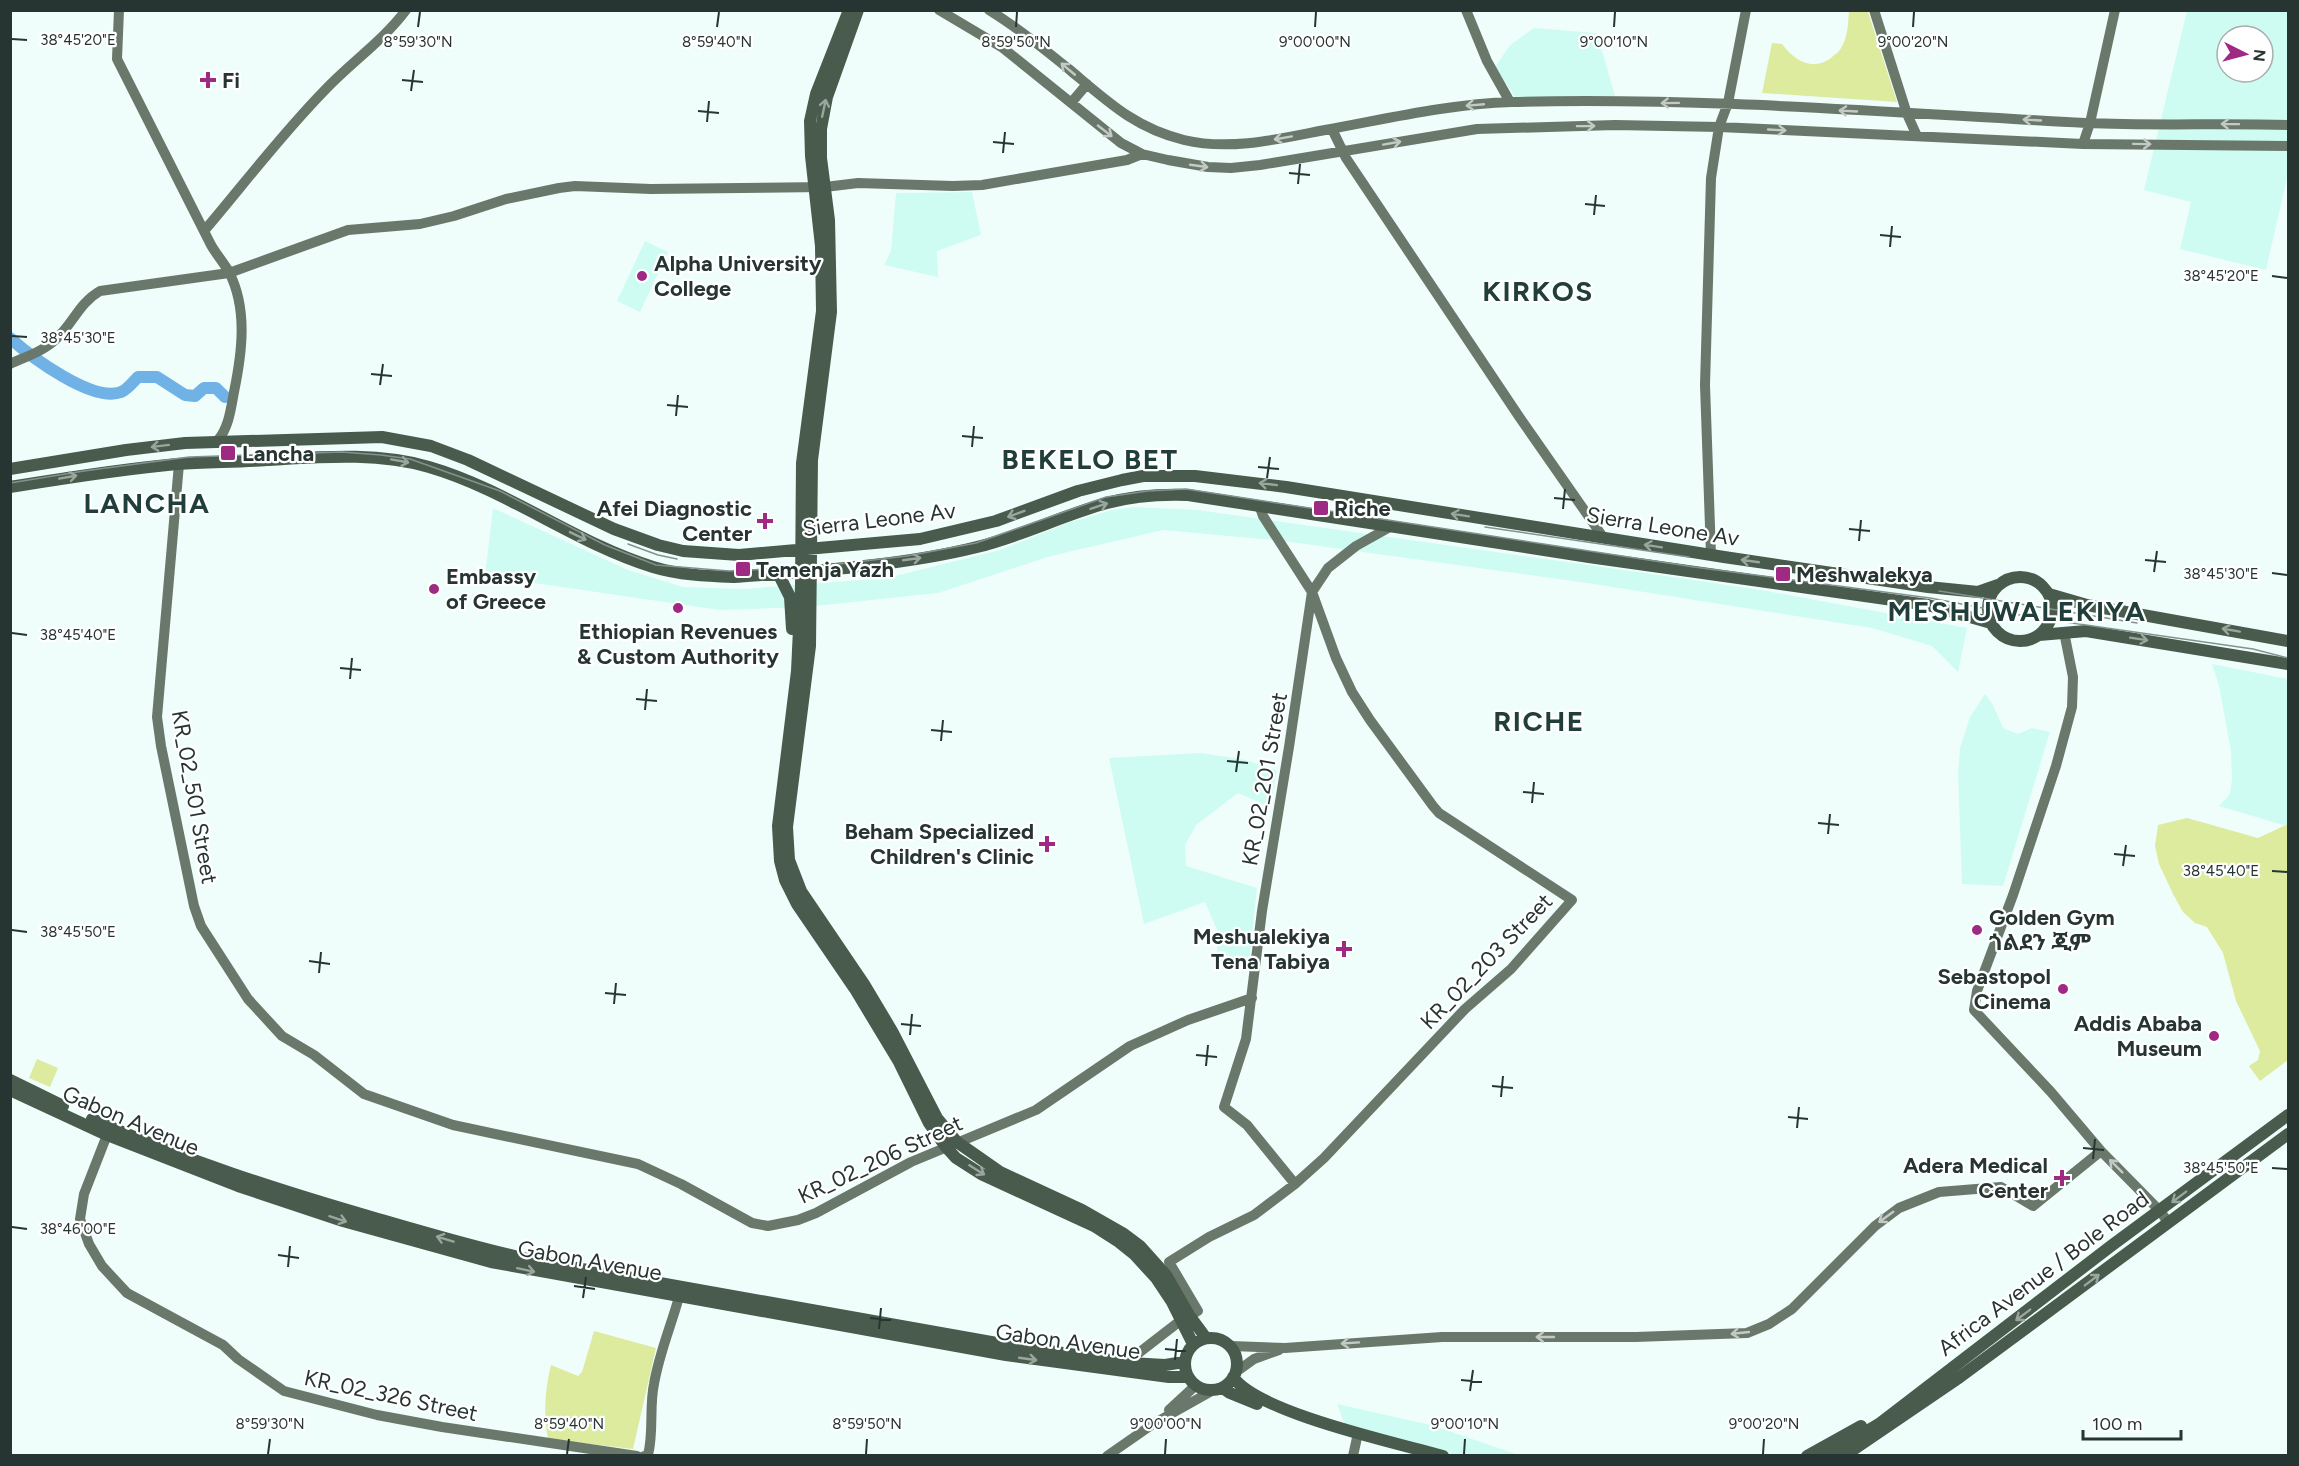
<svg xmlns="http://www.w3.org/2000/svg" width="2299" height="1466" viewBox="0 0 2299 1466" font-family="Figtree,'Noto Sans Ethiopic',sans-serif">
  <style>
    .built { fill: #cefcf2; fill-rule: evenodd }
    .green { fill: #dceb9e }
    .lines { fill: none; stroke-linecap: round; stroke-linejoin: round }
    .river { stroke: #70b2e6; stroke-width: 12 }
    .secondary { stroke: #6a786c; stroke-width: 10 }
    .primary { stroke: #495b4c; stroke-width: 12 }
    .tram { stroke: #84928f; stroke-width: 1.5 }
    .oneway { stroke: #c3c9c4 }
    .oneway2 { stroke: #9ba59d }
    .ticks { fill: none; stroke: #273532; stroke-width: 2 }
    .poi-dot { fill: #9f2a84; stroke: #fff; stroke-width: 2 }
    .labels { text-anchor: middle; stroke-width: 4.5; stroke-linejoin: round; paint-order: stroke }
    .poi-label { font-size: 22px; font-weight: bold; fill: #273532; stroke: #fff; text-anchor: start }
    .street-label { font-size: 22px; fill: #273532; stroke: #fff }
    .district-label { font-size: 28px; font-weight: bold; letter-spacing: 1.5px; fill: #203f3a; stroke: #fff }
    .ticks-label { font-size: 15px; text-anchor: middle; fill: #273532; stroke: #fff; stroke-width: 4.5; stroke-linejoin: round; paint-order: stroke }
  </style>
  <rect width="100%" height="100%" fill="#f0fefb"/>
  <path class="built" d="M2187,11H2288V174L2266,270L2180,249L2191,202L2144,190ZM2227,36H2263V72H2227Z
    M1534,28L1597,33L1615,96L1516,98L1495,67L1510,45Z
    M972,192L981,235L937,251L938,277L884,265L891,251L896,193Z
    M645,241L668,252L640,312L617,301Z
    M1134,507L1198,510L1673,577L1767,591L1967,628L1958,672L1932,646L1872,628L1587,583L1283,541L1163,530L1051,556L938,593L806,607L720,610L485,576L493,508L628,570L683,587L743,589L887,578L1000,550L1068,523L1112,510Z
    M2212,664L2288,679V824L2283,825L2219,806L2230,794L2232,779L2231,751L2219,686Z
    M1985,694L1993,705L2003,728L2018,734L2032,728L2050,732L2003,886L1962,884L1958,773L1960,748L1970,717Z
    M1200,753L1241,759L1277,770L1270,807L1238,793L1196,825L1185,845L1186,866L1257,888L1249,964L1216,963L1218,932L1205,902L1144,924L1109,758Z
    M1337,1404L1431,1425L1519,1455H1456L1345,1425Z"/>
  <path class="green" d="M1849,11L1868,12L1897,102L1762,93L1772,43L1782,44C1794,60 1812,72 1831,58C1834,55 1839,52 1841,48C1848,37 1848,23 1849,11Z
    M2187,818L2258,838L2288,824V1060L2260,1081L2249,1066L2258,1060L2260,1051L2236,1001L2223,953L2207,927L2195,923L2183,912L2173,894L2159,864L2155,846L2158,825Z
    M37,1059L58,1068L50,1087L29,1078Z
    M594,1331L656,1348L633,1449L548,1439C543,1414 545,1389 551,1365L578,1376L582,1372Z"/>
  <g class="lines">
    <path class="river" d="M10,338C31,357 93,403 121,392C127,390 133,382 138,377H157L185,395L195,396L204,388H216L225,397"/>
    <path class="secondary" d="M119,10L117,59L211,245C216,254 224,263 229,272C248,309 242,353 234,392C231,408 229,427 218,440
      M939,10L1003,48L1121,143L1142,154L1168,160L1208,167L1231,168L1260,165L1477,129L1615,125L1719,127L2083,144L2288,146
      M989,10C1018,28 1044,49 1070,70C1108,102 1135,128 1184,140C1230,151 1279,139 1325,130C1386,119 1449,104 1512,102C1703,97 1895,113 2086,123C2153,126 2221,123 2288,125
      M1466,10L1487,61L1510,102
      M1874,10L1907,114L1917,136
      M1071,103L1087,84
      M1332,129L1346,158L1520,418L1603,537
      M2083,144L2090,123L2115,10
      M204,231C244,184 281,135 324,91C350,63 382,42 406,10
      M10,364C25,357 44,351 56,339C73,324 79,303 100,291L229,273L348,230L420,224L454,216L506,199L559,188L575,186L651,189L825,187L858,183L953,186L982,185L1127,160L1142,154
      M179,464L157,717L161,746L194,906L201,926L248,999L282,1036L314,1055L364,1094L453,1125L638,1164L681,1184L752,1223L768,1226L798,1220L816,1213L911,1162L1036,1110L1130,1046L1188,1020L1252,998
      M1711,555L1705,385L1711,178L1719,127L1728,103L1746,10
      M2064,632L2073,677L2072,707L2056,766L2013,895L1977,991L1974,1010L2051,1092L2101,1151L2160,1211L2168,1222
      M107,1135L84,1194L80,1219L89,1244L102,1266L127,1293L223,1345L238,1359L284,1391L377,1415L442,1427L637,1456
      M1295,1184L1247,1125L1224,1107L1246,1039L1262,911L1289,747L1312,592L1328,568L1356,546L1390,527
      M1231,1346L1285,1348L1442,1337H1636L1747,1333L1769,1324L1792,1309L1875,1226L1899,1208L1939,1192L2001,1187L2033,1206L2101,1151
      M1127,1362L1180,1321L1198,1311L1169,1262L1209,1237L1254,1215L1295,1184L1324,1158L1465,1009L1511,969L1572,900L1439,813L1433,806L1370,720L1352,692L1336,658L1312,592L1263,516L1259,505
      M1236,1372L1254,1359L1279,1350
      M1169,1410L1195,1386
      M644,1456L648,1455C654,1432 649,1407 654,1384C659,1354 671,1326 679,1297
      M1107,1456L1153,1424L1210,1392
      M1353,1456L1358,1433"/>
    <path class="primary" d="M849,10L816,94L810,121L811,156L821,246L822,311L802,463L801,587L797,671L778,826L780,861L785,880L797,904L855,989L899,1062L929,1123L946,1147L956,1158L981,1174L1094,1226L1119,1242L1134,1254L1156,1278L1172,1302L1193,1344
      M858,10L827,97L821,129V158L829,220L831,312L812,460L810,646L787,827L789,860L801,891L864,984L892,1031L937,1118L957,1142L1000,1172L1082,1210L1124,1234L1140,1246L1166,1275L1189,1315L1206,1338
      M10,469L126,450L185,443L382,437L431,446L468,460L614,529L658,545L683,551L739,555L920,539L996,521L1078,491L1122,480L1143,476H1195L1286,487L1724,557L1928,587L1978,592L1998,585
      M10,487C66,478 121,469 177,464C207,462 237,462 267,460C321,457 377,452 429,467C508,490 575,543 653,567C679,575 707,576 734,577C813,571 901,566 977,547C1022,536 1063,515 1107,503C1133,496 1161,494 1188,495L1589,557L1928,605L1991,623
      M778,573L790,597L792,629
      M1988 609a32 32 0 1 1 64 0a32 32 0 1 1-64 0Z
      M2049,594L2087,605L2288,641
      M2039,635L2086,631L2288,664
      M10,1080L63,1106
      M10,1090L107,1135L238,1186L343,1221L491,1262L1006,1355L1169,1377H1186
      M92,1119C184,1160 281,1191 378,1219C431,1234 483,1250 537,1261L1008,1345L1130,1363L1165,1365L1184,1362
      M1185 1364a26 26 0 1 1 52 0a26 26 0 1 1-52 0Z
      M1233,1377C1258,1413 1397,1443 1443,1456
      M1223,1388L1230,1393L1257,1404
      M1807,1456L1861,1426
      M1825,1456L1879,1424L2111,1246L2288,1115
      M1844,1456L1960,1377L2288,1134"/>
    <path class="tram" d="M10,483L84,471L189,457L342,452L381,455L410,459L500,491L605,545L656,565L729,571L813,567L907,556L976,543L1106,497L1148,491L1186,489L1694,567L1930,598L2030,617L2253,649L2288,658
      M1485,527L1689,557
      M628,544L658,555L677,559
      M1939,591L2137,623"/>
  </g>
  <defs><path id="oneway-shaft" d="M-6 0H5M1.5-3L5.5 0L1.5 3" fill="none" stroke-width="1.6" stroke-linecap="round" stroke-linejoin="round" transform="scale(1.5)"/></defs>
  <g class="oneway">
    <use href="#oneway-shaft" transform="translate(1068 69) rotate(-140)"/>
    <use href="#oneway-shaft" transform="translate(1670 103) rotate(179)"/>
    <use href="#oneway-shaft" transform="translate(1475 105) rotate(175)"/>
    <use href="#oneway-shaft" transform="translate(1848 111) rotate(-177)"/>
    <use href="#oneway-shaft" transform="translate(2032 120) rotate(-177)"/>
    <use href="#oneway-shaft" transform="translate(2230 124) rotate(-179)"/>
    <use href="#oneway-shaft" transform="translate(1586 126) rotate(-1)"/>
    <use href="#oneway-shaft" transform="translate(1777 130) rotate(3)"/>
    <use href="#oneway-shaft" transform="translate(1105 131) rotate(38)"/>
    <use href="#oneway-shaft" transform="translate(1283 138) rotate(170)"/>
    <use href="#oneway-shaft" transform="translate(1392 143) rotate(-10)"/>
    <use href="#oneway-shaft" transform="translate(2142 144) rotate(1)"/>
    <use href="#oneway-shaft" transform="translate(1199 166) rotate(8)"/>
    <use href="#oneway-shaft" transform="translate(2116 1166) rotate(-135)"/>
    <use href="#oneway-shaft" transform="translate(1886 1217) rotate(144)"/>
    <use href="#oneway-shaft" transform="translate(1740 1333) rotate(174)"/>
    <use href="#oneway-shaft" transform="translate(1545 1337) rotate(180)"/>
    <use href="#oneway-shaft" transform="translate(1350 1343) rotate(176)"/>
  </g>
  <g class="oneway2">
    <use href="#oneway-shaft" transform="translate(824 108) rotate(-78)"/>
    <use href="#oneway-shaft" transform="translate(160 446) rotate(173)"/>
    <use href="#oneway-shaft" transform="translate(400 461) rotate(10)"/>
    <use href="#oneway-shaft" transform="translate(68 477) rotate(-10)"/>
    <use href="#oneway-shaft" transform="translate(1268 484) rotate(-173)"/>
    <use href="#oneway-shaft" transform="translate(1099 506) rotate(-18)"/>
    <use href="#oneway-shaft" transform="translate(1016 514) rotate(160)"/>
    <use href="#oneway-shaft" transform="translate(1460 515) rotate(-171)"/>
    <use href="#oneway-shaft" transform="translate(578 536) rotate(26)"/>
    <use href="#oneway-shaft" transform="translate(1653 546) rotate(-171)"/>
    <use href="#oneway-shaft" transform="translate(912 559) rotate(-8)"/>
    <use href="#oneway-shaft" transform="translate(1750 561) rotate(-172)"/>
    <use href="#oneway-shaft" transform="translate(2231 630) rotate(-170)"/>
    <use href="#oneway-shaft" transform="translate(2139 639) rotate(9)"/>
    <use href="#oneway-shaft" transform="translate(977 1170) rotate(32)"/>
    <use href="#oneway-shaft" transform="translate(2179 1197) rotate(143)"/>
    <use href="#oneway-shaft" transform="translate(338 1219) rotate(18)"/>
    <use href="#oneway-shaft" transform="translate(445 1239) rotate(-163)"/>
    <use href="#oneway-shaft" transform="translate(526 1270) rotate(12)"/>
    <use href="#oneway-shaft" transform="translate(2092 1280) rotate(-37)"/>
    <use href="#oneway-shaft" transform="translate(2023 1315) rotate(143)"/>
    <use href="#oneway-shaft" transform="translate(1028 1359) rotate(8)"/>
  </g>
  <path class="ticks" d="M418,27L420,12M717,27L719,12M1016,27L1017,12M1315,27L1316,12M1614,27L1615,12M1913,27L1914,12M12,39L27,40M402,80L423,82M411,91L414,70M698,111L719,113M707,122L709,101M993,142L1014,144M1003,153L1005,132M1289,173L1310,175M1298,184L1300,164M1585,204L1605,206M1594,215L1596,195M1880,235L1901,237M1890,247L1892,226M2272,276L2287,278M12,336L27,337M371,374L392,376M380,385L383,364M667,405L688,407M676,416L678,395M962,436L983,438M972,447L974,426M1258,467L1279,469M1267,478L1270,457M1554,498L1575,500M1563,509L1565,489M1849,529L1870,531M1859,541L1861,520M2145,560L2166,562M2154,572L2157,551M2272,573L2287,575M12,633L27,635M340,668L361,670M350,679L352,658M636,699L657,701M645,710L647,689M931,730L952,732M941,741L943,720M1227,761L1248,763M1236,772L1239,751M1523,792L1544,794M1532,803L1534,782M1818,823L1839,825M1828,834L1830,814M2114,854L2135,856M2123,866L2126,845M2272,871L2287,872M12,930L27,932M309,961L330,964M319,973L321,952M605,993L626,995M614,1004L616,983M901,1024L921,1026M910,1035L912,1014M1196,1055L1217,1057M1206,1066L1208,1045M1492,1086L1513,1088M1501,1097L1503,1076M1788,1117L1808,1119M1797,1128L1799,1107M2083,1148L2104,1150M2093,1159L2095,1139M2272,1168L2287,1169M12,1227L27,1229M278,1255L299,1258M288,1267L290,1246M574,1286L595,1289M583,1298L586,1277M870,1318L891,1320M879,1329L881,1308M1165,1349L1186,1351M1175,1360L1177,1339M1461,1380L1482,1382M1470,1391L1473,1370M268,1454L270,1439M567,1454L569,1439M866,1454L867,1439M1165,1454L1166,1439M1464,1454L1465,1439M1763,1454L1764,1439"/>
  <g class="poi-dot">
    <path d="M205 71h6v6h6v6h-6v6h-6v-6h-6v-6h6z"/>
    <circle cx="642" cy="276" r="6"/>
    <rect x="220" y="445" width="16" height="16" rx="3"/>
    <rect x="1313" y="500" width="16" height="16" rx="3"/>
    <path d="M762 512h6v6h6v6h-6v6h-6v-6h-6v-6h6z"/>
    <rect x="735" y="561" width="16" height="16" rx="3"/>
    <rect x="1775" y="566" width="16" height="16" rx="3"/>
    <circle cx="434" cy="589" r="6"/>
    <circle cx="678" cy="608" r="6"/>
    <path d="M1044 835h6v6h6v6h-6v6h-6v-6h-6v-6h6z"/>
    <circle cx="1977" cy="930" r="6"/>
    <path d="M1341 940h6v6h6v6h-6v6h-6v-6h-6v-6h6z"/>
    <circle cx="2063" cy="989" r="6"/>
    <circle cx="2214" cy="1036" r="6"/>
    <path d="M2059 1169h6v6h6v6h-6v6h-6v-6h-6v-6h6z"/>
  </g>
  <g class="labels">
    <g class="poi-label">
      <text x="222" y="88">Fi</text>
      <text x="654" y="271">Alpha University<tspan x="654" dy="25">College</tspan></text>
      <text x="242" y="461">Lancha</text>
      <text x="752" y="516" text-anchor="end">Afei Diagnostic<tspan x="752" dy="25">Center</tspan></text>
      <text x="1334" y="516">Riche</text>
      <text x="756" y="577">Temenja Yazh</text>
      <text x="1796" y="582">Meshwalekya</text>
      <text x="446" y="584">Embassy<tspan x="446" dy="25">of Greece</tspan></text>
      <text x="678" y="639" text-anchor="middle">Ethiopian Revenues<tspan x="678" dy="25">&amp; Custom Authority</tspan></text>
      <text x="1034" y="839" text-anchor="end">Beham Specialized<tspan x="1034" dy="25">Children's Clinic</tspan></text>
      <text x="1989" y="925">Golden Gym<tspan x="1989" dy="25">ጎልደን ጂም</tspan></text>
      <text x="1330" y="944" text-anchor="end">Meshualekiya<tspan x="1330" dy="25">Tena Tabiya</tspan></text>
      <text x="2051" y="984" text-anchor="end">Sebastopol<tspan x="2051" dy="25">Cinema</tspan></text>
      <text x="2202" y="1031" text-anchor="end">Addis Ababa<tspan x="2202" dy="25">Museum</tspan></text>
      <text x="2048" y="1173" text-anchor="end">Adera Medical<tspan x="2048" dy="25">Center</tspan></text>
    </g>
    <g class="street-label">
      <text transform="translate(879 519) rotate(-7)" y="8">Sierra Leone Av</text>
      <text transform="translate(1663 526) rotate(9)" y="8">Sierra Leone Av</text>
      <text transform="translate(1264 779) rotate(-80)" y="8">KR_02_201 Street</text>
      <text transform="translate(195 797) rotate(80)" y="8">KR_02_501 Street</text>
      <text transform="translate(1486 961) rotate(-46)" y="8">KR_02_203 Street</text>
      <text transform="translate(131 1120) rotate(23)" y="8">Gabon Avenue</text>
      <text transform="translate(880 1159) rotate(-25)" y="8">KR_02_206 Street</text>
      <text transform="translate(590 1260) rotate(10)" y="8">Gabon Avenue</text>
      <text transform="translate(2043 1273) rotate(-37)" y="8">Africa Avenue / Bole Road</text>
      <text transform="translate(1068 1341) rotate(8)" y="8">Gabon Avenue</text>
      <text transform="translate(391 1395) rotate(12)" y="8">KR_02_326 Street</text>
    </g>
    <g class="district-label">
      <text x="1538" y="301">KIRKOS</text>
      <text x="1090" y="469">BEKELO BET</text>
      <text x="147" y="513">LANCHA</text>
      <text x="2017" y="621">MESHUWALEKIYA</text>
      <text x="1539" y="731">RICHE</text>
    </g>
  </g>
  <g class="ticks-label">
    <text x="78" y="45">38°45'20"E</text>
    <text x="418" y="47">8°59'30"N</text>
    <text x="717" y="47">8°59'40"N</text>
    <text x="1016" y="47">8°59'50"N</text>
    <text x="1315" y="47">9°00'00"N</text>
    <text x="1614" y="47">9°00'10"N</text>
    <text x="1913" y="47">9°00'20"N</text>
    <text x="2221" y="281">38°45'20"E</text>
    <text x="78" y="343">38°45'30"E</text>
    <text x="2221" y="579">38°45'30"E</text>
    <text x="78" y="640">38°45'40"E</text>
    <text x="2221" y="876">38°45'40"E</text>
    <text x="78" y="937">38°45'50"E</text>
    <text x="2221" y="1173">38°45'50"E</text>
    <text x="78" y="1234">38°46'00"E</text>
    <text x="270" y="1429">8°59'30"N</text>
    <text x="569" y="1429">8°59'40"N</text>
    <text x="867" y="1429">8°59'50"N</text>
    <text x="1166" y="1429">9°00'00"N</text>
    <text x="1465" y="1429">9°00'10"N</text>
    <text x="1764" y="1429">9°00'20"N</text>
  </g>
  <rect width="2299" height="1466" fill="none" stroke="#273532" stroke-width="24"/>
  <g transform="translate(2245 54) rotate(96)"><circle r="28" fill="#ffffff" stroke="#a9aead" stroke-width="1.5"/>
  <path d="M0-4.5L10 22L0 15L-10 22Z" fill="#9f2a84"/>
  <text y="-9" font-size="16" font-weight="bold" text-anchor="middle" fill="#273532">N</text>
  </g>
  <path d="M2083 1430v9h98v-9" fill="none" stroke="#273532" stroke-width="3"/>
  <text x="2092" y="1430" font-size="18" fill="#273532" stroke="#ffffff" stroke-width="4.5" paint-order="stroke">100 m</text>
</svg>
